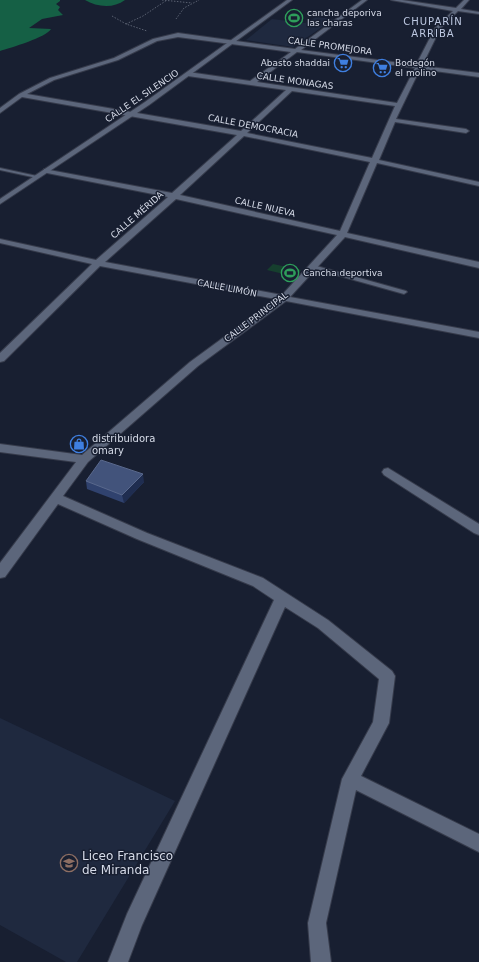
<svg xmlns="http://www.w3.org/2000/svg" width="479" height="962" viewBox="0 0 479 962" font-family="'DejaVu Sans',sans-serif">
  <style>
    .built { fill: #1f293f }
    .green { fill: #163f2e }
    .forest { fill: #156045 }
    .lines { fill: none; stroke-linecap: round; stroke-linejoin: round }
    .service-casing { stroke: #363b4b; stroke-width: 2 }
    .minor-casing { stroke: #363b4b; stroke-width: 2 }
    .tertiary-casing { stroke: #363b4b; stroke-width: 2 }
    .path { stroke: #5a6171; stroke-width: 1; stroke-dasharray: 1.5 1.5; stroke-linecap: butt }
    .service { fill: #5c667b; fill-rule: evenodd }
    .minor { fill: #5c667b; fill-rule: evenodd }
    .tertiary { fill: #5c667b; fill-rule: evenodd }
    .wall { fill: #30426e }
    .shaded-wall { fill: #1f2d50 }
    .building { fill: #42537b; stroke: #59688c }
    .labels { text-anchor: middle; stroke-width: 3; stroke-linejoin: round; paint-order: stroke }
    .far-poi-label { font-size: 9px; fill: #d6dbe8; stroke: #181f31; text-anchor: start }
    .far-street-label { font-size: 9px; fill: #d6dbe8; stroke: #181f31 }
    .far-quarter-label { font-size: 10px; letter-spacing: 1px; fill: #bec9e2; stroke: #181f31 }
    .poi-label { font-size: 10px; fill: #d6dbe8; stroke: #181f31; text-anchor: start }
    .near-poi-label { font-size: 12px; fill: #d6dbe8; stroke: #181f31; text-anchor: start }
  </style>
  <rect width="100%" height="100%" fill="#181f31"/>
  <path class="built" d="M316,17L334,19L293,47L246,40L272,19L305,23Z
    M0,718L175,801L77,962H66L0,925Z"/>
  <path class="green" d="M273,264L301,270L296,277L267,270Z"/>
  <path class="forest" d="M0,0H60V1L56,4L60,7L58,10L63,15L42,19L29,28L51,29C47,37 10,48 0,51Z
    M85,0H125C113,9 97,7 85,0Z"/>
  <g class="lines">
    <defs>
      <path id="service" d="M0,168L37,176L39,177L37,178L0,170Z
        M313,265L406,291L407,292L404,294L311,268V266Z"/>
      <path id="minor" d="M362,0H367L301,50L416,65L435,28L453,11L391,0H402L456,8L464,0H469L461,9L479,12V14L458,11L440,29L422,66L479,73V77L420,69L396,119L466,129L469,131L466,133L395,122L379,160L479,182V186L377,163L347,233L479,262V268L345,237L290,297L479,332V338L286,301L198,366L88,462L63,496L147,533L263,578L328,620L392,671L395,676L389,723L361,776L479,834V852L356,790L326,923L331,962H311L308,923L342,779L373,722L379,679L318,628L285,607L142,925L128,962H108L127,914L274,600L253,586L137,539L58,504L5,577L0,578V563L76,462L0,452V444L82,455L190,362L276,299L100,266L4,361L0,362V353L92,264L0,243V239L96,260L168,197L47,173H44V169L172,193L237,135L22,97L0,113V108L19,94L50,78L114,58L153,39L178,33L295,49ZM178,37L291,52L250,81L188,72L185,74L188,76L286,90L241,131L27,94L54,80L118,60L157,41ZM297,52L415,68L397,103L257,82ZM292,91L395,106L372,158L247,133ZM244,136L370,162L340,231L180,195ZM176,199L337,235L282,295L105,262Z
        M388,468L479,524V535L474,533L384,475L382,472L384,469Z"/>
      <path id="tertiary" d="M287,0H292L149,105L0,204V199L145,102Z"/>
    </defs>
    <use href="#service" class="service-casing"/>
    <use href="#minor" class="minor-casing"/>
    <use href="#tertiary" class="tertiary-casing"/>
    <path class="path" d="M162,0L192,3
      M112,16L126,24L147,31
      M176,19L184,8L199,0
      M126,24L143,16L167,0"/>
    <use href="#service" class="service"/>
    <use href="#minor" class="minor"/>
    <use href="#tertiary" class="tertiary"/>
  </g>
  <path class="wall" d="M86,481L144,482L124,503L87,489Z"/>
  <path class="shaded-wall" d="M143,474L144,482L124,503L122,495Z"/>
  <path class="building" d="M101,460L143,474L122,495L86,481Z"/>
  <defs>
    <symbol id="stadium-ring" viewBox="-11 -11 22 22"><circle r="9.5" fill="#181f31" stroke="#2e9e5b" stroke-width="1.5"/><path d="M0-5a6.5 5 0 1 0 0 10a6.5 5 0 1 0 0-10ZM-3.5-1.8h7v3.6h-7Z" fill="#2e9e5b"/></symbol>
    <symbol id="supermarket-ring" viewBox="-11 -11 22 22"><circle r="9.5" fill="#181f31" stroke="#3f7fe0" stroke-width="1.5"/><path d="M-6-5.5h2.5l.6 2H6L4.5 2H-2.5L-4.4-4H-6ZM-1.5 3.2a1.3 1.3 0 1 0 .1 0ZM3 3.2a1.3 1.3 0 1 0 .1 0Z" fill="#3f7fe0"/></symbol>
    <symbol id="shop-ring" viewBox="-11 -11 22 22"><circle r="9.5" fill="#181f31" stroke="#3f7fe0" stroke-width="1.5"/><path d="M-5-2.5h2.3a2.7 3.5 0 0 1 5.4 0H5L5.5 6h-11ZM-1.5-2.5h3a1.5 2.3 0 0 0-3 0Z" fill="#3f7fe0"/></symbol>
    <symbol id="school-ring" viewBox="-11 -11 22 22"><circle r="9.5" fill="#181f31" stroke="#8d6e63" stroke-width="1.5"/><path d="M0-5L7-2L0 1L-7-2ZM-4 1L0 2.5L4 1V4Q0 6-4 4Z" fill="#8d6e63"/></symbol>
  </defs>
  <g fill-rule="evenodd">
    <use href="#stadium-ring" x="284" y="8" width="20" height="20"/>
    <use href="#supermarket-ring" x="333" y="53" width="20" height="20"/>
    <use href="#supermarket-ring" x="372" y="58" width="20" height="20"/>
    <use href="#stadium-ring" x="280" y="263" width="20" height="20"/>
    <use href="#shop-ring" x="69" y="434" width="20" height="20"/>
    <use href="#school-ring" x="59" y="853" width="20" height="20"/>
  </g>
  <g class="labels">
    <g class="far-poi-label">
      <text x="307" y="16">cancha deporiva<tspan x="307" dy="10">las charas</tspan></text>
      <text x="330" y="66" text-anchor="end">Abasto shaddai</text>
      <text x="395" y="66">Bodegón<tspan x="395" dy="10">el molino</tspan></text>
      <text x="303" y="276">Cancha deportiva</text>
    </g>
    <g class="far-street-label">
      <text transform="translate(330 46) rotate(8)" y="3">CALLE PROMEJORA</text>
      <text transform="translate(295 81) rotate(8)" y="3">CALLE MONAGAS</text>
      <text transform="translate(142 96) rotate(-34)" y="3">CALLE EL SILENCIO</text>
      <text transform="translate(253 126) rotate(11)" y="3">CALLE DEMOCRACIA</text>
      <text transform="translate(265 207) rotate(13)" y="3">CALLE NUEVA</text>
      <text transform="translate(137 215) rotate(-41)" y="3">CALLE MÉRIDA</text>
      <text transform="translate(227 288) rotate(11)" y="3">CALLE LIMÓN</text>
      <text transform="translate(256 317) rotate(-37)" y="3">CALLE PRINCIPAL</text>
    </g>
    <g class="far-quarter-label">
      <text x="433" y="25">CHUPARÍN<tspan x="433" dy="12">ARRIBA</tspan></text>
    </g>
    <g class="poi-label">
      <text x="92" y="442">distribuidora<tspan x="92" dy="12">omary</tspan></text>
    </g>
    <g class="near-poi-label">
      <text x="82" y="860">Liceo Francisco<tspan x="82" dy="14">de Miranda</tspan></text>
    </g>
  </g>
</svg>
